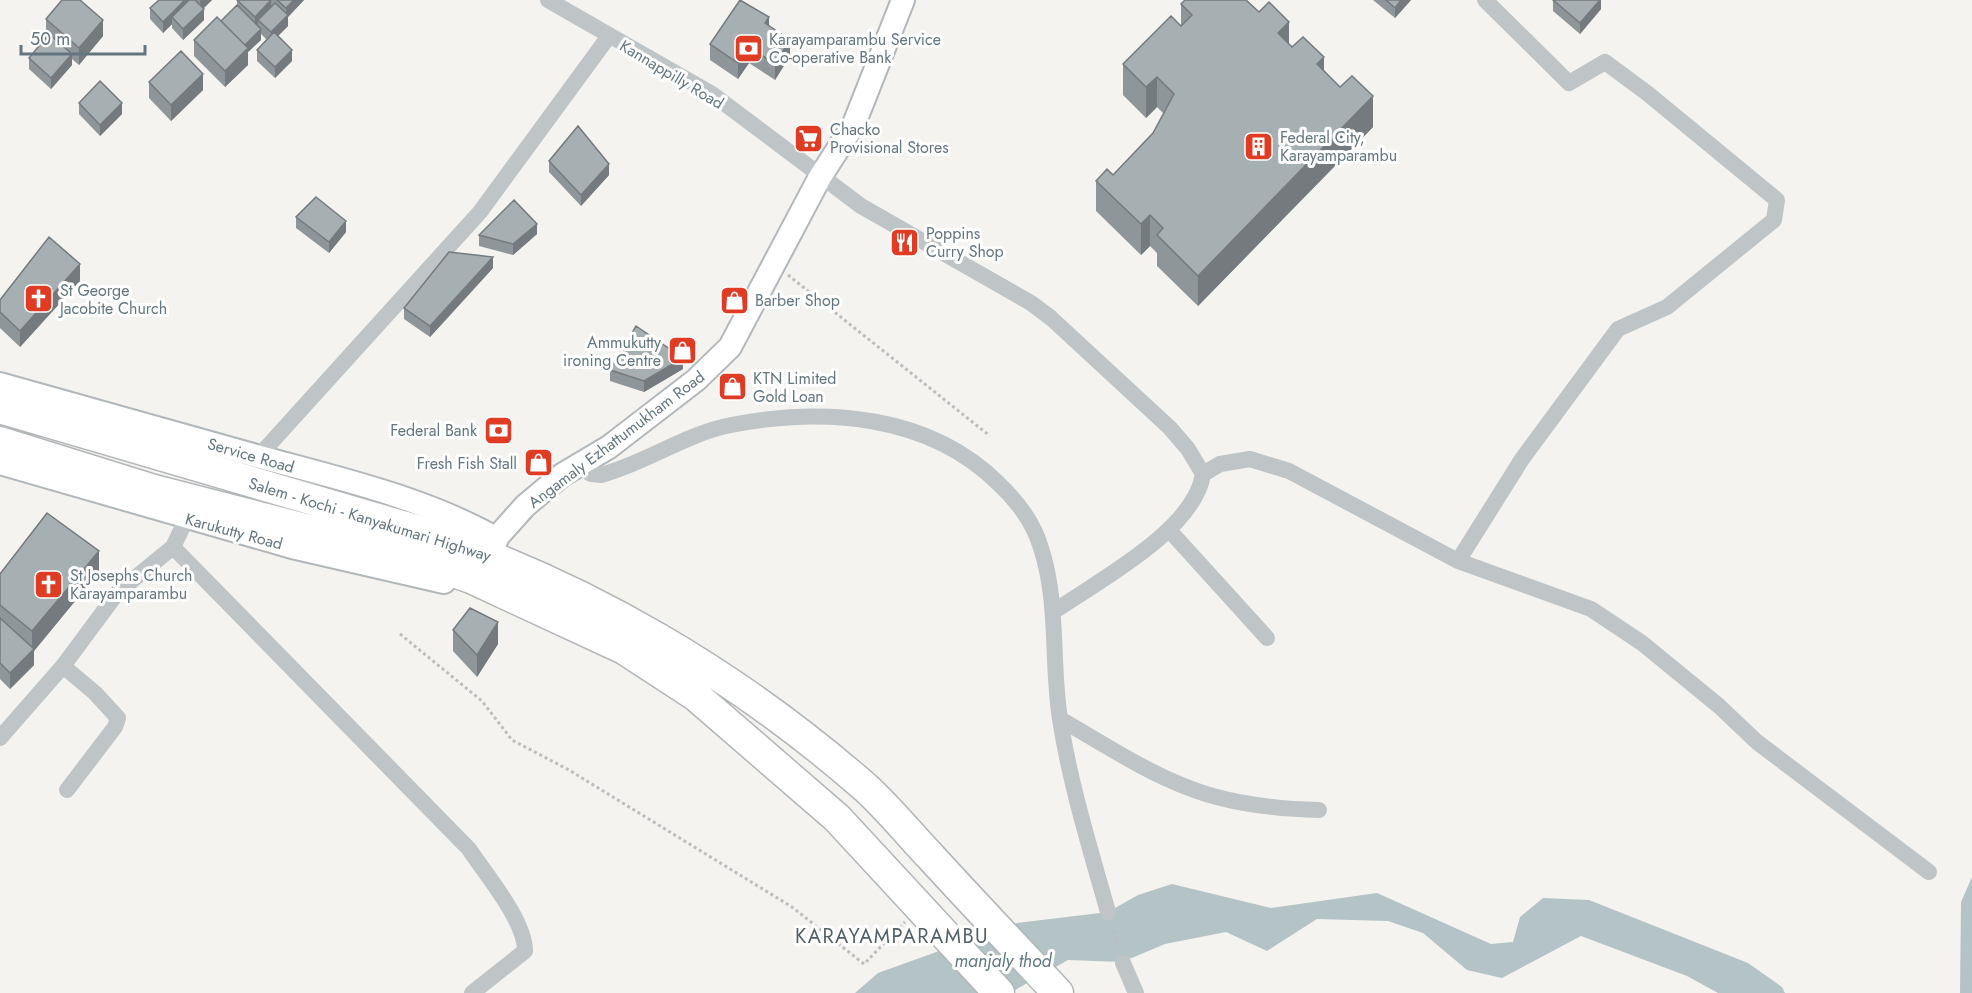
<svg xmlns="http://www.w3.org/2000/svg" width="1972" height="993" viewBox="0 0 1972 993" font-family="Jost,sans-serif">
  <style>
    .water { fill: #b4c3c5 }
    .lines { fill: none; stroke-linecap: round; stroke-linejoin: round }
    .secondary-casing { stroke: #b1b7ba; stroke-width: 26 }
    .highway-casing { stroke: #b2b6b8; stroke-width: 33 }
    .path { stroke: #bbbdbf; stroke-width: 3; stroke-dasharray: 3 3; stroke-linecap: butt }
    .street { stroke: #bfc4c6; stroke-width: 16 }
    .secondary { stroke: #fff; stroke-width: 22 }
    .highway { stroke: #fff; stroke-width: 30 }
    .wall { fill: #8f9699 }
    .shaded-wall { fill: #747a7d }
    .building { fill: #a6afb2; stroke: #747a7d; stroke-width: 1.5 }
    .labels { text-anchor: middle; stroke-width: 6; stroke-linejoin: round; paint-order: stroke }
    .poi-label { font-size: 16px; fill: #637680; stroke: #fff; text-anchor: start }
    .street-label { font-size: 16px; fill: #637680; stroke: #fff }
    .water-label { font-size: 18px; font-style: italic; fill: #5f797e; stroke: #fff }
    .quarter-label { font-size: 20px; letter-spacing: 1.5px; fill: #515f66; stroke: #fff }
  </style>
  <rect width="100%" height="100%" fill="#f4f3f0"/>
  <path class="water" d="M1972,877V993H1960L1961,902Z
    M1172,884L1271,908L1377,893L1491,944L1513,942L1520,917L1543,898L1589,900L1748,963L1782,987L1785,993H1718L1687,976L1581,936L1502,978L1467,970L1423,933L1388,921L1317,919L1267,951L1226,932L1165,944L1122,962L1068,960L1010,993H855L878,973L1017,923L1108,912L1138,895Z"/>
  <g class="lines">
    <defs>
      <path id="secondary" d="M0,384C87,408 173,433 260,457C340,479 425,498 497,539
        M0,463L292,547L444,582
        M476,567L484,552L525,506L562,475L609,447L696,380L730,347L820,177L854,124L903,0"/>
      <path id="highway" d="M0,408L426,533C588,587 738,676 866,788C889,809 910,835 931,857C973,903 1016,948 1058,993
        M0,442L154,490L398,553L471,578L624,649L696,696L837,818L999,993"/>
    </defs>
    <use href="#secondary" class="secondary-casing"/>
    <use href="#highway" class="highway-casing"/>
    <path class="path" d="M788,275L990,436
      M400,634L482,701L512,740L569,770L792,907L864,964L905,922
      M1112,925L1118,948"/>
    <path class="street" d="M548,0L712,94L861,206L1031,303L1051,318L1170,428L1188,449L1203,474C1195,530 1098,581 1053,612
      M258,457L480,212L609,36
      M576,465L591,474L601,475C646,463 685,434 731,425C824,407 929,414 999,484C1017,501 1034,524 1041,548C1059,603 1051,662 1060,719C1070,784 1090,848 1108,912
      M1203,474L1220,464L1250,459L1289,471L1458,561L1591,609L1642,643L1719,706L1757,742L1929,872
      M1170,531L1267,638
      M173,547L469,849C486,875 525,920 525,951L472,993
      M1458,561L1522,459L1618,329L1667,307L1774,220L1777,200L1647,93L1605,62L1569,83L1485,0
      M63,666L95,693L118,718L115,727L67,790
      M1060,719C1102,743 1144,771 1189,788C1230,804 1276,809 1319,810
      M0,738L63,666L118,592L173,547L187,518
      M1123,963L1136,993"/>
    <use href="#secondary" class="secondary"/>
    <use href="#highway" class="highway"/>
  </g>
  <path class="wall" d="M159,0H212L203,8L204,20L183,40L172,28V24L163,33L150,19V8Z
    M237,0H304L288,17V26L278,36L292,61L275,78L257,61V50L267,40L261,34V40L248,52V65L225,87L194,56V40L221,21L237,5Z
    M1373,0H1411L1395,18Z
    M1553,0H1601V9L1580,34L1553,11Z
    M1181,4L1289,44L1324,70L1373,127L1198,306L1157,266V253L1150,246L1141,255L1096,211V181L1113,175L1153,133L1164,114L1157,107L1146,118L1123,95V64L1181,26Z
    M46,19L103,36L79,65L72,59V65L51,89L29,69V58L47,37L46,35Z
    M769,26L790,56L775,80L749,63L738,79L710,60V44Z
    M149,82L203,90L171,121L149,98Z
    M79,103L122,114L100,136L79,114Z
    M549,161L609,175L581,206L549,172Z
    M296,217L346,232L329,253L296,228Z
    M537,234L513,255L479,246V235Z
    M493,268L430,337L404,319V308Z
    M80,281L20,347L0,328V300Z
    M683,369L644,392L610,381V370Z
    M99,572L34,651V665L10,689L0,679V574Z
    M453,630L498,644L477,677L453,651Z"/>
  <path class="shaded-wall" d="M185,0H191L172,17V24L163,33V22Z
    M201,0H212L200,12V1Z
    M271,0V11L258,20V25L255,28V17Z
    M294,0H304L288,17V26L271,43V32L286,17V8Z
    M1401,0H1411L1395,18V8Z
    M1600,0H1601V9L1580,34V23Z
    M204,9V20L183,40V29Z
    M769,17V33L765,23Z
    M103,20V36L79,65V48Z
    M1289,22V53L1278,33Z
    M261,29V40L248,52V65L225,87V71L244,46Z
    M790,40V56L775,80V64Z
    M749,47V63L738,79V63Z
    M292,50V61L275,78V67Z
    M72,54V65L51,89V78Z
    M1324,57V88L1317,64Z
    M203,74V90L171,121V105Z
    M1157,77V107L1146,118V87Z
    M1373,96V127L1198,306V276Z
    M122,103V114L100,136V125Z
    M609,164V175L581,206V195Z
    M1150,215V246L1141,255V224Z
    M346,221V232L329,253V242Z
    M537,224V234L513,255V244Z
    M493,257V268L430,337V326Z
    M80,264V281L20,347V331Z
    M683,358V369L644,392V381Z
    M99,551V572L34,651V665L10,689V673L32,650V631Z
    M498,622V644L477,677V655Z"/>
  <path class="building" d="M62,0H80L103,20L79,48L46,19Z
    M159,0H185L163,22L150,8Z
    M189,0H195L204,9L183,29L172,17Z
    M237,0H271L255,17Z
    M277,0H294L286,8Z
    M740,0L769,17L765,23L790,40L775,64L749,47L738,63L710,44Z
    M1185,0H1246L1259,12L1269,2L1289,22L1278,33L1292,47L1303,37L1324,57L1317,64L1340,87L1352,76L1373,96L1198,276L1157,235L1163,228L1150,215L1141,224L1096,181L1107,169L1113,175L1153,133L1174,94L1157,77L1146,87L1123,64L1171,16L1181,26L1192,15L1181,4Z
    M1386,0H1401L1395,8Z
    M1553,0H1600L1580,23Z
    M275,3L288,15L271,32L258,20Z
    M237,5L261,29L245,45L221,21Z
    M217,17L248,48L225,71L194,40Z
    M274,32L292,50L275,67L257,50Z
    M49,34L72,54L51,78L29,58Z
    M181,51L203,74L171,105L149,82Z
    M100,81L122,103L100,125L79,103Z
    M578,126L609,164L581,195L549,161Z
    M316,197L346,221L329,242L296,217Z
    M514,200L537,224L513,244L479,235Z
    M49,237L80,264L20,331L0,312V300Z
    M449,252L493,257L430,326L404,308Z
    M636,326L683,358L644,381L610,370Z
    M47,513L99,551L32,631L0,605V574Z
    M470,608L498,622L477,655L453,630Z
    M0,618L34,649L10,673L0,663Z"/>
  <defs>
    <symbol id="bank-square" viewBox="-11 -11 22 22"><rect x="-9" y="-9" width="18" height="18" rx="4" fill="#e03b23" stroke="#fff"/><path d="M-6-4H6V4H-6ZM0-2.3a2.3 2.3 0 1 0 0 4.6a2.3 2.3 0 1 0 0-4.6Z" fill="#fff"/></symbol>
    <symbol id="supermarket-square" viewBox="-11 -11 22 22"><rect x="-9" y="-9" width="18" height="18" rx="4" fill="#e03b23" stroke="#fff"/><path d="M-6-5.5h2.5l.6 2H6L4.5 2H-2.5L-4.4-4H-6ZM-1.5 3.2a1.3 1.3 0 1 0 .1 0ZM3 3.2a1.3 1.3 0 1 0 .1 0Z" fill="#fff"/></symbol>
    <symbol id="building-square" viewBox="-11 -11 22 22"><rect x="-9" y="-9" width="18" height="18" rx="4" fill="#e03b23" stroke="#fff"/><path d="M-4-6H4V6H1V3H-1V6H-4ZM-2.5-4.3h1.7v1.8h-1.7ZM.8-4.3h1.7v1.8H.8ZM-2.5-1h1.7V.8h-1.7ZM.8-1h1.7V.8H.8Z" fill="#fff"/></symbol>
    <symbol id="restaurant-square" viewBox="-11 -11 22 22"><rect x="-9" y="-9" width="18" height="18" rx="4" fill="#e03b23" stroke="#fff"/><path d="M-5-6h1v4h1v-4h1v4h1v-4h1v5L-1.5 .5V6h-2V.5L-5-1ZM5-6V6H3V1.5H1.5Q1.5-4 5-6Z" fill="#fff"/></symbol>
    <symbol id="church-square" viewBox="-11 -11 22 22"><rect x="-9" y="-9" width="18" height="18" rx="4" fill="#e03b23" stroke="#fff"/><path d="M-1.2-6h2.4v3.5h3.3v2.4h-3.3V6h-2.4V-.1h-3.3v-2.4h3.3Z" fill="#fff"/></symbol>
    <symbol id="shop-square" viewBox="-11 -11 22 22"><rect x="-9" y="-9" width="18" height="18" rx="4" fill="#e03b23" stroke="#fff"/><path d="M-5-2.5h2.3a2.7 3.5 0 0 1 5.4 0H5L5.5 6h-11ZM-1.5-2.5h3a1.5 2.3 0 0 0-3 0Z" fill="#fff"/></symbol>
  </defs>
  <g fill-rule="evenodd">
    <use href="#bank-square" x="732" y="32" width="33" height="33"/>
    <use href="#supermarket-square" x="792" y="122" width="33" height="33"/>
    <use href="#building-square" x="1242" y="130" width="33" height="33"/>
    <use href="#restaurant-square" x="888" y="226" width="33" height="33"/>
    <use href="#church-square" x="22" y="282" width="33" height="33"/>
    <use href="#shop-square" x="718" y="284" width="33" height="33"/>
    <use href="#shop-square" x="666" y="334" width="33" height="33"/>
    <use href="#shop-square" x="716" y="370" width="33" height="33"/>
    <use href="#bank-square" x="482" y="414" width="33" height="33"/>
    <use href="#shop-square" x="522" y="446" width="33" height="33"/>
    <use href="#church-square" x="32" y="568" width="33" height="33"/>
  </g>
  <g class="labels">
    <g class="poi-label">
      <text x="769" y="45">Karayamparambu Service<tspan x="769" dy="18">Co-operative Bank</tspan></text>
      <text x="830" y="135">Chacko<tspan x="830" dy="18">Provisional Stores</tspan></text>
      <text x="1280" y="143">Federal City,<tspan x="1280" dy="18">Karayamparambu</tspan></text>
      <text x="926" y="239">Poppins<tspan x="926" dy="18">Curry Shop</tspan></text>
      <text x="60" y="296">St George<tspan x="60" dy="18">Jacobite Church</tspan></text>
      <text x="755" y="306">Barber Shop</text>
      <text x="661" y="348" text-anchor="end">Ammukutty<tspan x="661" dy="18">ironing Centre</tspan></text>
      <text x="753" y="384">KTN Limited<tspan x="753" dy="18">Gold Loan</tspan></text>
      <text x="477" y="436" text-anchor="end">Federal Bank</text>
      <text x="517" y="469" text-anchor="end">Fresh Fish Stall</text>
      <text x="70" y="581">St Josephs Church<tspan x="70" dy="18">Karayamparambu</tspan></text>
    </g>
    <g class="street-label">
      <text transform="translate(672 74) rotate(31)" y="6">Kannappilly Road</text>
      <text transform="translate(616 439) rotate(-37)" y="6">Angamaly Ezhattumukham Road</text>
      <text transform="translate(251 455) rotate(16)" y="6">Service Road</text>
      <text transform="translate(370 519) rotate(17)" y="6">Salem - Kochi - Kanyakumari Highway</text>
      <text transform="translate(234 531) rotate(15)" y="6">Karukutty Road</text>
    </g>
    <g class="water-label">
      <text x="1003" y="967">manjaly thod</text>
    </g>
    <g class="quarter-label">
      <text x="892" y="943">KARAYAMPARAMBU</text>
    </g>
  </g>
  <path d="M21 45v9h124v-9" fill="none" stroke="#637680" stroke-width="3"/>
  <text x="30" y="45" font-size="18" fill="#637680" stroke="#ffffff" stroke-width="4.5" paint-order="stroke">50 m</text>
</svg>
